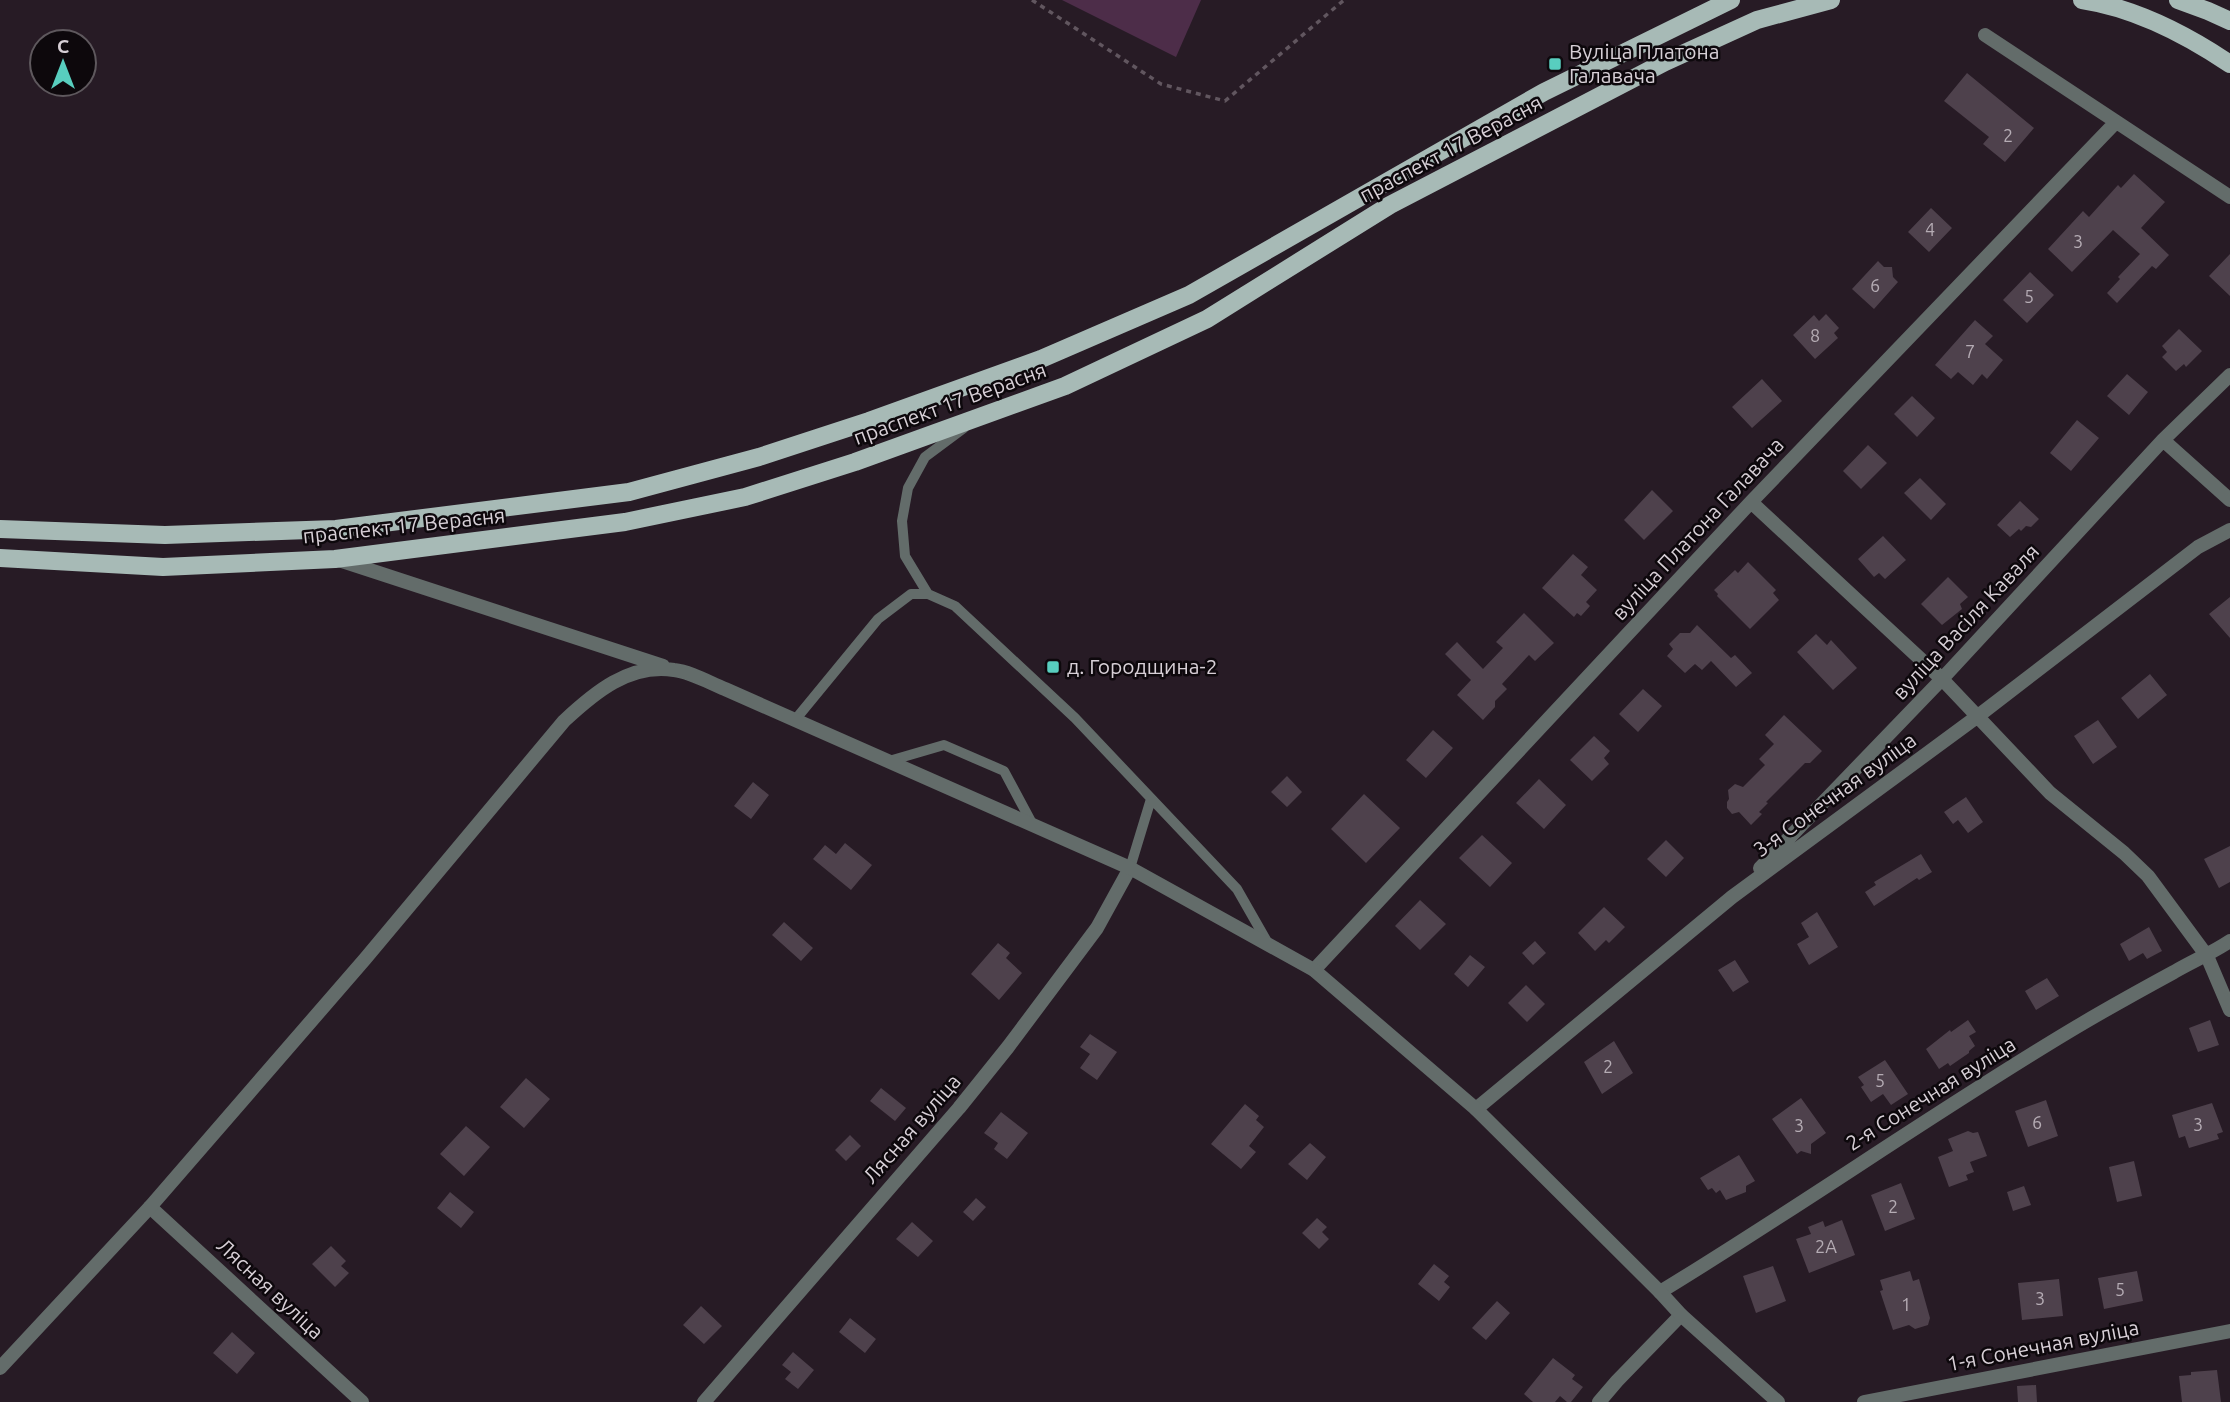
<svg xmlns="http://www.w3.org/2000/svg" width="2230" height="1402" viewBox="0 0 2230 1402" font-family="Ubuntu,sans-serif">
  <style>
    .green { fill: #4d2d49 }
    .building { fill: #4e414c }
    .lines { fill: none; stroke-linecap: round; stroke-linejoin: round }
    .path { stroke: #61565f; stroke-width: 3.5; stroke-dasharray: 5 5; stroke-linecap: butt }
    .service { stroke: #636c6a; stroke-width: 10 }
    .minor { stroke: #636c6a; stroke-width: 14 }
    .tertiary { stroke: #636c6a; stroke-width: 14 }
    .primary { stroke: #a7bab6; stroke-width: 18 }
    .poi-dot { fill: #58cebf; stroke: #0d080c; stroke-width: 2.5 }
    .labels { text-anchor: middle; stroke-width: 5; stroke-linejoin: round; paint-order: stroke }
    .number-label { font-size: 18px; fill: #b5acb4 }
    .poi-label { font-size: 21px; fill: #d7cfd6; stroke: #0d080c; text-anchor: start }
    .street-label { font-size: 21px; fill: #d7cfd6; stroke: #0d080c }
  </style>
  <rect width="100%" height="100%" fill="#271b25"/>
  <path class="green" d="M1062,0H1201L1176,57Z"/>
  <path class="building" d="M1967,73L2034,128L2005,162L1983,144L1989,137L1944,101Z
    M2134,174L2165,202L2141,228L2169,255L2156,269L2152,266L2117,303L2107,293L2120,279L2118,277L2140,254L2113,230L2072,272L2048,249L2083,211L2089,217L2118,185L2121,188Z
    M1931,208L1952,228L1929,252L1908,232Z
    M2230,254V296L2209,276Z
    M1878,261L1884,267H1892L1893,277L1898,282L1874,309L1852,289Z
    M2030,272L2054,295L2027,323L2003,300Z
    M1826,314L1839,328L1834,333L1838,338L1815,359L1793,335L1814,315L1819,321Z
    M1975,320L1993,336L1985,344L2003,360L1987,379L1982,374L1973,385L1958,372L1951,379L1935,365Z
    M2179,329L2202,351L2186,367L2184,364L2176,371L2162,357L2167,352L2162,346Z
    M2127,374L2148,392L2129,415L2107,396Z
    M1762,379L1782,401L1752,428L1732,407Z
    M1912,396L1935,418L1917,437L1894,414Z
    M2077,420L2099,438L2071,471L2050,453Z
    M1868,445L1887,463L1861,489L1843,471Z
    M1920,478L1946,504L1931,520L1904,493Z
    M1652,490L1673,511L1644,540L1624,520Z
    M2020,501L2039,519L2031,527L2026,526L2021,531L2019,529L2010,537L1997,525Z
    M1883,536L1906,560L1885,579L1879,573L1874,577L1858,559Z
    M1573,554L1588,567L1581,575L1597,590L1586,602L1590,606L1581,616L1577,613L1574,617L1542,588Z
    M1748,562L1776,590L1773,593L1779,600L1750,629L1717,596L1718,594L1714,590L1735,570L1738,573Z
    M1948,577L1968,597L1960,604L1962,609L1942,625L1921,604Z
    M2230,597V638L2209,614Z
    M1524,613L1554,643L1535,661L1529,655L1502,684L1507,689L1495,701V707L1483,720L1457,695L1471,680L1445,654L1457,642L1483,669L1503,648L1496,642Z
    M1697,625L1731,658L1735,655L1752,673L1736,687L1711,661L1702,670L1695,664L1685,673L1667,656L1673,649L1669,644L1680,633H1690Z
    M1816,634L1827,645L1831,640L1857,668L1833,690L1797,652Z
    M2150,674L2167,695L2138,719L2121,698Z
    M1643,689L1662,706L1638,732L1619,714Z
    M1784,715L1822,751L1810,763H1805L1766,802L1768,803L1759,812L1762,814L1751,825L1739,812L1732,814L1727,808V802L1729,799L1728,790L1735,784L1743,787L1765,765L1759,759L1774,744L1765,735Z
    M2098,720L2117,747L2093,764L2074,736Z
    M1433,730L1453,748L1426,778L1406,760Z
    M1594,736L1610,751L1604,758L1609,764L1592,781L1570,760Z
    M1287,776L1302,792L1287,807L1271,792Z
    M1539,779L1566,805L1544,829L1516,803Z
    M753,782L769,795L751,819L734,806Z
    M1364,794L1400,828L1366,863L1331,829Z
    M1966,797L1983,822L1968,833L1958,820L1953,824L1944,812Z
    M1482,835L1512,863L1490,887L1459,858Z
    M1666,840L1684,858L1666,877L1647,859Z
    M845,843L872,865L851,890L813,859L825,845L836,854Z
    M2230,846V882L2219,888L2204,859Z
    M1921,854L1932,872L1919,880L1917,878L1874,906L1865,892L1876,885L1874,882Z
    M1420,900L1446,924L1420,950L1395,926Z
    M1604,907L1625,927L1609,943L1606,940L1595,951L1578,933Z
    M1817,912L1838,947L1809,965L1797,944L1809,937L1801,923Z
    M784,922L813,948L801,961L772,935Z
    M2149,927L2162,951L2147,959L2143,953L2129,961L2120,944Z
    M1535,941L1546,953L1533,965L1522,953Z
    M998,943L1010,953L1006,958L1022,973L999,1000L971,974Z
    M1470,955L1485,967L1468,987L1454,974Z
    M1735,960L1749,982L1733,992L1718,970Z
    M2047,978L2059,996L2036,1010L2025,991Z
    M1526,985L1545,1004L1527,1022L1508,1003Z
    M1968,1020L1976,1032L1969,1036L1975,1046L1969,1051V1053L1950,1066L1948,1063L1939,1069L1926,1049L1950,1030L1951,1032Z
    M2210,1020L2219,1045L2198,1052L2189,1028Z
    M1090,1034L1117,1052L1097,1080L1080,1068L1090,1054L1080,1047Z
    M1614,1041L1633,1073L1602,1094L1584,1062Z
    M1885,1060L1908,1094L1891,1105L1883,1094L1871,1102L1861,1087L1864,1085L1858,1077Z
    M526,1078L550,1099L524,1128L500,1107Z
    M881,1088L906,1108L895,1121L870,1101Z
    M1801,1098L1826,1133L1811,1144V1154L1801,1151L1797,1154L1772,1119Z
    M2046,1100L2058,1136L2028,1147L2015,1111Z
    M2212,1103L2223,1132L2217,1134L2219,1139L2189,1148L2185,1136L2179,1138L2172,1115Z
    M1245,1104L1259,1116L1256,1120L1264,1127L1249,1146L1256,1152L1241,1169L1211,1144Z
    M1001,1112L1028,1133L1007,1159L994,1149L998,1143L984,1133Z
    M466,1126L490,1147L464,1176L440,1154Z
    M1968,1131L1973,1133L1978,1132L1987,1156L1970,1162L1974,1172L1966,1175L1968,1180L1949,1187L1938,1157L1953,1151L1948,1139Z
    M850,1135L861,1146L846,1161L835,1150Z
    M1310,1143L1326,1157L1307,1180L1288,1164Z
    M1739,1155L1755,1181L1746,1186V1192L1726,1200L1720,1190L1716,1193L1712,1188L1708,1190L1700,1178Z
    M2134,1161L2142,1196L2117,1202L2109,1167Z
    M1901,1183L1915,1219L1885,1231L1871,1195Z
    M2024,1186L2031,1205L2013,1211L2007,1192Z
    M450,1192L474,1212L461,1228L437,1208Z
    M976,1198L986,1207L973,1221L963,1212Z
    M1317,1218L1327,1227L1322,1232L1329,1239L1319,1249L1302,1233Z
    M1842,1220L1855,1255L1809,1273L1796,1239L1811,1234L1808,1227L1823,1221L1825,1227Z
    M912,1222L933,1241L918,1257L896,1239Z
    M331,1246L346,1261L341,1266L349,1273L335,1287L312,1264Z
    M1434,1264L1449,1276L1444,1282L1450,1287L1439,1301L1418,1284Z
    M1773,1266L1786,1301L1756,1313L1743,1276Z
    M1910,1271L1913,1281L1919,1279L1930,1318L1928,1325L1915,1329L1909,1325L1893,1330L1880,1291L1883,1290L1880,1280Z
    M2137,1271L2143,1301L2104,1309L2098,1278Z
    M2059,1279L2063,1316L2022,1320L2018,1283Z
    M1497,1301L1510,1313L1486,1340L1472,1328Z
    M701,1306L722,1326L704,1344L683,1325Z
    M850,1318L876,1339L865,1353L839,1332Z
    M232,1332L255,1353L237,1374L213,1353Z
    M793,1352L814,1370L798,1389L785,1379L791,1372L782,1365Z
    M1553,1358L1575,1375L1572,1379L1583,1387L1571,1402H1567L1560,1396L1555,1402H1533L1524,1394Z
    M2217,1370L2221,1402H2182L2179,1376L2191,1375V1372Z
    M2036,1385L2037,1402H2018L2017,1386Z"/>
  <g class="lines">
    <path class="path" d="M1032,0L1161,84L1225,101L1344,0"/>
    <path class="service" d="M928,594L905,556L902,521L908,488L925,457L964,428
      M795,720L878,619L911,594H928L955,606L1075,718L1237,889L1269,945
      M889,761L944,745L1004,771L1033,825
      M1130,868L1151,799"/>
    <path class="minor" d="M1985,35L2230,197
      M2163,440L2230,500
      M1751,502L1942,679L2050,793L2124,853L2148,876L2207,956L2230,1010
      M1760,868L1942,679L2163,440L2230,375
      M1314,970L1751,502L2116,122
      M1476,1109L1732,897L1978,716L2198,547L2230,530
      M150,1207L362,1402
      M1660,1292C1798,1208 1930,1115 2068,1032C2103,1011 2139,991 2174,972C2193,961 2212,953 2230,941
      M704,1402L959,1108L1008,1047L1097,928L1130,868
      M1599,1402L1617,1381L1681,1315
      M1864,1402L2230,1331"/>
    <path class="tertiary" d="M336,559L663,666
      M0,1368L150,1207L365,959L564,721C594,693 629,663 674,670C691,672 708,682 725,689L1130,868L1314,970L1476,1109L1660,1292L1681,1315L1778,1402"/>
    <path class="primary" d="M2082,0C2135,8 2187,35 2230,64
      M2178,0L2208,11L2230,21
      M0,529L165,535L336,529L629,492L759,457L869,421L1041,359L1189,295L1544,92L1731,0
      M0,558L163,567L335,559L625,522L745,497L855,462L1065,386L1207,319L1390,205L1665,62L1757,20L1831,0"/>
  </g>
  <g class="poi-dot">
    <rect x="1548" y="57" width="14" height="14" rx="3.5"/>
    <rect x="1046" y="660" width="14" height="14" rx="3.5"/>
  </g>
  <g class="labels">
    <g class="number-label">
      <text x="2008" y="142">2</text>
      <text x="1930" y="236">4</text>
      <text x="2078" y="248">3</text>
      <text x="1875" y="292">6</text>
      <text x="2029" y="303">5</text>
      <text x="1815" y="342">8</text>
      <text x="1970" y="358">7</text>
      <text x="1608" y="1073">2</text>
      <text x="1880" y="1087">5</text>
      <text x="2037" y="1129">6</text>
      <text x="2198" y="1131">3</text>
      <text x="1799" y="1132">3</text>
      <text x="1893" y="1213">2</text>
      <text x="1826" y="1253">2А</text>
      <text x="2120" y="1296">5</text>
      <text x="2040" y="1305">3</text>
      <text x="1906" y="1311">1</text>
    </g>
    <g class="poi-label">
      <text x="1569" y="59">Вуліца Платона<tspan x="1569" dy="24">Галавача</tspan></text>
      <text x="1067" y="674">д. Городщина-2</text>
    </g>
    <g class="street-label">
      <text transform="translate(1451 149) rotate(-28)" y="7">праспект 17 Верасня</text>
      <text transform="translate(950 404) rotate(-20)" y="7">праспект 17 Верасня</text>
      <text transform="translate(404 526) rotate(-6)" y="7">праспект 17 Верасня</text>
      <text transform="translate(1698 529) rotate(-47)" y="7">вуліца Платона Галавача</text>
      <text transform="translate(1966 622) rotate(-47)" y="7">вуліца Васіля Каваля</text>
      <text transform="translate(1835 795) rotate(-36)" y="7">3-я Сонечная вуліца</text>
      <text transform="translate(1931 1094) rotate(-32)" y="7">2-я Сонечная вуліца</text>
      <text transform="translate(912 1129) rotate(-49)" y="7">Лясная вуліца</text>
      <text transform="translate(270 1289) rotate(43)" y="7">Лясная вуліца</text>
      <text transform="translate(2043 1346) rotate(-11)" y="7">1-я Сонечная вуліца</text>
    </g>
  </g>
  <g transform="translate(63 63)"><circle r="33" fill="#0d080c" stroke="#5e585d" stroke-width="2"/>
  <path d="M0-5L12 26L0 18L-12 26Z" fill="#58cebf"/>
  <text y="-10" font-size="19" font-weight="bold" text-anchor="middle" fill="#d7cfd6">С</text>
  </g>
</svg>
